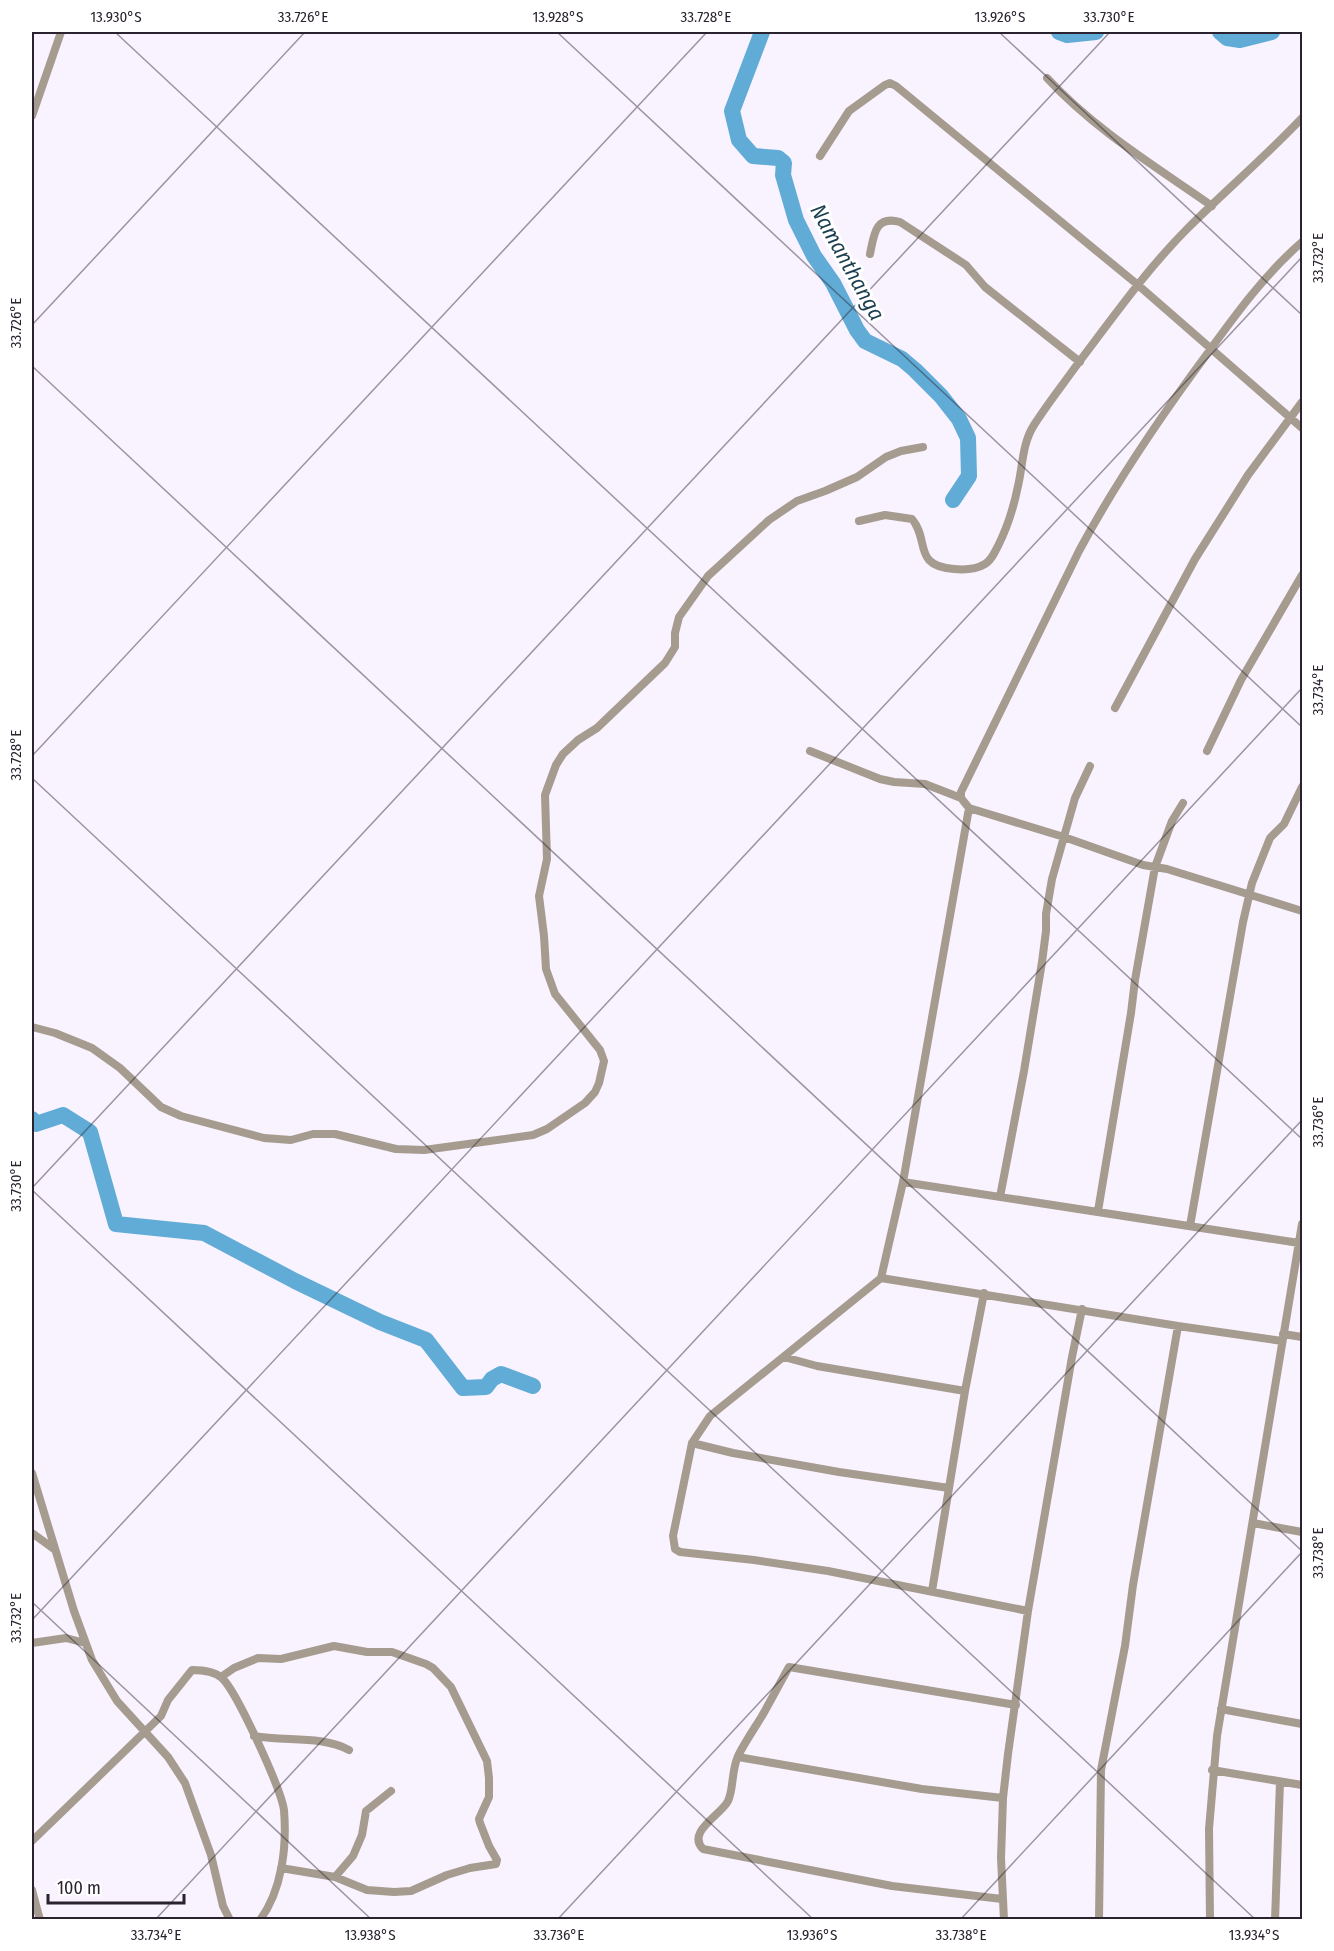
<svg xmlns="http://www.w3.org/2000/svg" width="1334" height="1951" viewBox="0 0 1334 1951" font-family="'Fira Sans Condensed',sans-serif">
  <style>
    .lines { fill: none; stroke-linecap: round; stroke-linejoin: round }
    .river { stroke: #60acd7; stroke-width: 16 }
    .street { stroke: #a59b8f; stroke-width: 8 }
    .ticks { fill: none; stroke: #2a232f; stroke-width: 1.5; stroke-opacity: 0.45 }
    .labels { text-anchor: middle; stroke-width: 6; stroke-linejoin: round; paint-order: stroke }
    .water-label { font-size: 22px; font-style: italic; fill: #1c3e51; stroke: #fff }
    .neatline { fill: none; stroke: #2a232f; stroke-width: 2 }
    .ticks-label { font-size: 15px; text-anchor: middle; fill: #2a232f }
  </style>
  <rect width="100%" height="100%" fill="#f9f2ff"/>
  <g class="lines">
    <path class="river" d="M762,32L732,111L739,140L753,156L778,158L784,163L783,175L796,220L814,256L833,283L857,330L865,341L902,359L915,370L941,396L959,419L968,438L969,476L953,500
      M1059,32L1067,35L1096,32
      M1220,32L1227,38L1240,40L1272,32
      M32,1119L36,1124L63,1115L90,1132L116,1224L204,1233L295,1281L380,1322L426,1340L463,1388L486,1387L492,1379L501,1374L533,1386"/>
    <path class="street" d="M1047,78C1095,130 1155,166 1212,206
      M32,116L61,32
      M820,156L849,111L885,85L890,83L896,86L1138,285L1302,428
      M1302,242C1265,274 1236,314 1207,354C1161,416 1116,482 1079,551L961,792V798L969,808L1064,837L1143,865L1167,869L1302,911
      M870,254C874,235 875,215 900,222L966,265L985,287L1080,362
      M859,521L885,515L912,519C930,540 912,566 954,569C964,570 975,570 985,564C992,560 994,553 998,546C1007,528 1014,506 1018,486C1023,465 1022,444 1034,425C1048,403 1064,383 1079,362C1114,316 1147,269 1188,228C1225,191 1266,156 1302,118
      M1115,708L1195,559L1248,475L1302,402
      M810,751L880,779L894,782L925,784L961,798
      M1207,751L1241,680L1302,575
      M969,808L903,1182L881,1278L710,1416L692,1443L733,1453L839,1472L949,1488L965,1391L984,1293
      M32,1027L55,1033L92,1048L120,1068L161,1107L181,1116L264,1138L291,1140L313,1134H335L396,1149L424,1150L533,1135L547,1129L585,1103L595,1092L599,1083L604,1061L600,1050L555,994L546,969L544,936L539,896L547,859L545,795L556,765L563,754L578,740L597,728L665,663L675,647V633L679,617L708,576L769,520L797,501L825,491L857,477L886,457L901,451L923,447
      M903,1182L1299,1243
      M1000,1197L1024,1071L1042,962L1046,931V914L1052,879L1075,798L1090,766
      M1098,1211L1131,1013L1135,980L1155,867L1172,821L1183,803
      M1190,1226L1243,922L1252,883L1270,838L1284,824L1302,787
      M881,1278L1178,1326L1282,1341
      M1283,1334L1302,1337
      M784,1357L817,1366L965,1391
      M692,1443L673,1536L675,1549L680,1552L754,1560L828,1571L1028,1611
      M32,1473L74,1611L92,1660L117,1701L168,1757L185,1783L211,1855L223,1906L230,1920
      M1253,1523L1302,1532
      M32,1533L54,1549
      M932,1591L949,1488
      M32,1643L66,1638L85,1643
      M221,1677L234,1668L258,1658L281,1659L334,1646L367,1652H392L426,1664L433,1668L451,1687L487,1761L489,1778V1797L479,1819L480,1823L489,1846L497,1860L496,1864L470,1868L447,1875L411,1891L394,1892L367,1890L335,1877L281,1868
      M1221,1709L1302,1724
      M254,1736C284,1742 321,1735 349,1750
      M738,1757L922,1789L1003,1798
      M1212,1770L1302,1785
      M32,1841L161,1716L168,1700L192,1670C202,1670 214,1671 222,1678C237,1692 281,1789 284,1810C287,1847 282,1890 260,1920
      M335,1877L353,1856L362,1835L366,1811L391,1791
      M32,1890L40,1920
      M1002,1899L892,1886L703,1849C686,1832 721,1815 728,1801C734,1788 731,1772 738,1756C745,1742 754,1729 762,1716C771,1700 780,1683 789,1667L1016,1705
      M1004,1920L1001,1858L1003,1798L1008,1754L1028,1611L1072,1357L1082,1309
      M1099,1920L1101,1770L1125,1646L1133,1585L1178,1326
      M1210,1920L1209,1829L1217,1736L1302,1224
      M1275,1920L1280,1782"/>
  </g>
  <path class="ticks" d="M115,32L1302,1139M557,32L1302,727M999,32L1302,315M32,325L305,32M32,366L1302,1551M32,756L707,32M32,778L1256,1920M32,1188L1110,32M32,1190L814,1920M32,1602L372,1920M32,1620L1302,257M155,1920L1302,688M557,1920L1302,1120M960,1920L1302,1552"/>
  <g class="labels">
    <g class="water-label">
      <text transform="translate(848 262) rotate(61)" y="8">Namanthanga</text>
    </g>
  </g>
  <rect width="1334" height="1951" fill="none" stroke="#ffffff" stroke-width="66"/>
  <path d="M48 1894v9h136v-9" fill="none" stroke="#2a232f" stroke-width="3"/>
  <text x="57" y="1894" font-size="18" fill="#2a232f" stroke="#ffffff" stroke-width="4.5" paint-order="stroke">100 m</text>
  <rect x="33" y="33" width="1268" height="1885" class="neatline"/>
  <g class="ticks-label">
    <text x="116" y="22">13.930°S</text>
    <text x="303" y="22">33.726°E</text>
    <text x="558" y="22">13.928°S</text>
    <text x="706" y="22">33.728°E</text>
    <text x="1000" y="22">13.926°S</text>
    <text x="1109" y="22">33.730°E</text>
    <text transform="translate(1318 258) rotate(-90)" y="5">33.732°E</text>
    <text transform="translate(16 323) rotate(-90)" y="5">33.726°E</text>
    <text transform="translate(1318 690) rotate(-90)" y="5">33.734°E</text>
    <text transform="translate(16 755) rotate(-90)" y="5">33.728°E</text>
    <text transform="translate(1318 1122) rotate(-90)" y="5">33.736°E</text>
    <text transform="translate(16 1186) rotate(-90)" y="5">33.730°E</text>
    <text transform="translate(1318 1553) rotate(-90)" y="5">33.738°E</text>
    <text transform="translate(16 1618) rotate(-90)" y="5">33.732°E</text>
    <text x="156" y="1940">33.734°E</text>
    <text x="370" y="1940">13.938°S</text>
    <text x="559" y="1940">33.736°E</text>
    <text x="812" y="1940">13.936°S</text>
    <text x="961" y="1940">33.738°E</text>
    <text x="1254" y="1940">13.934°S</text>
  </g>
</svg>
